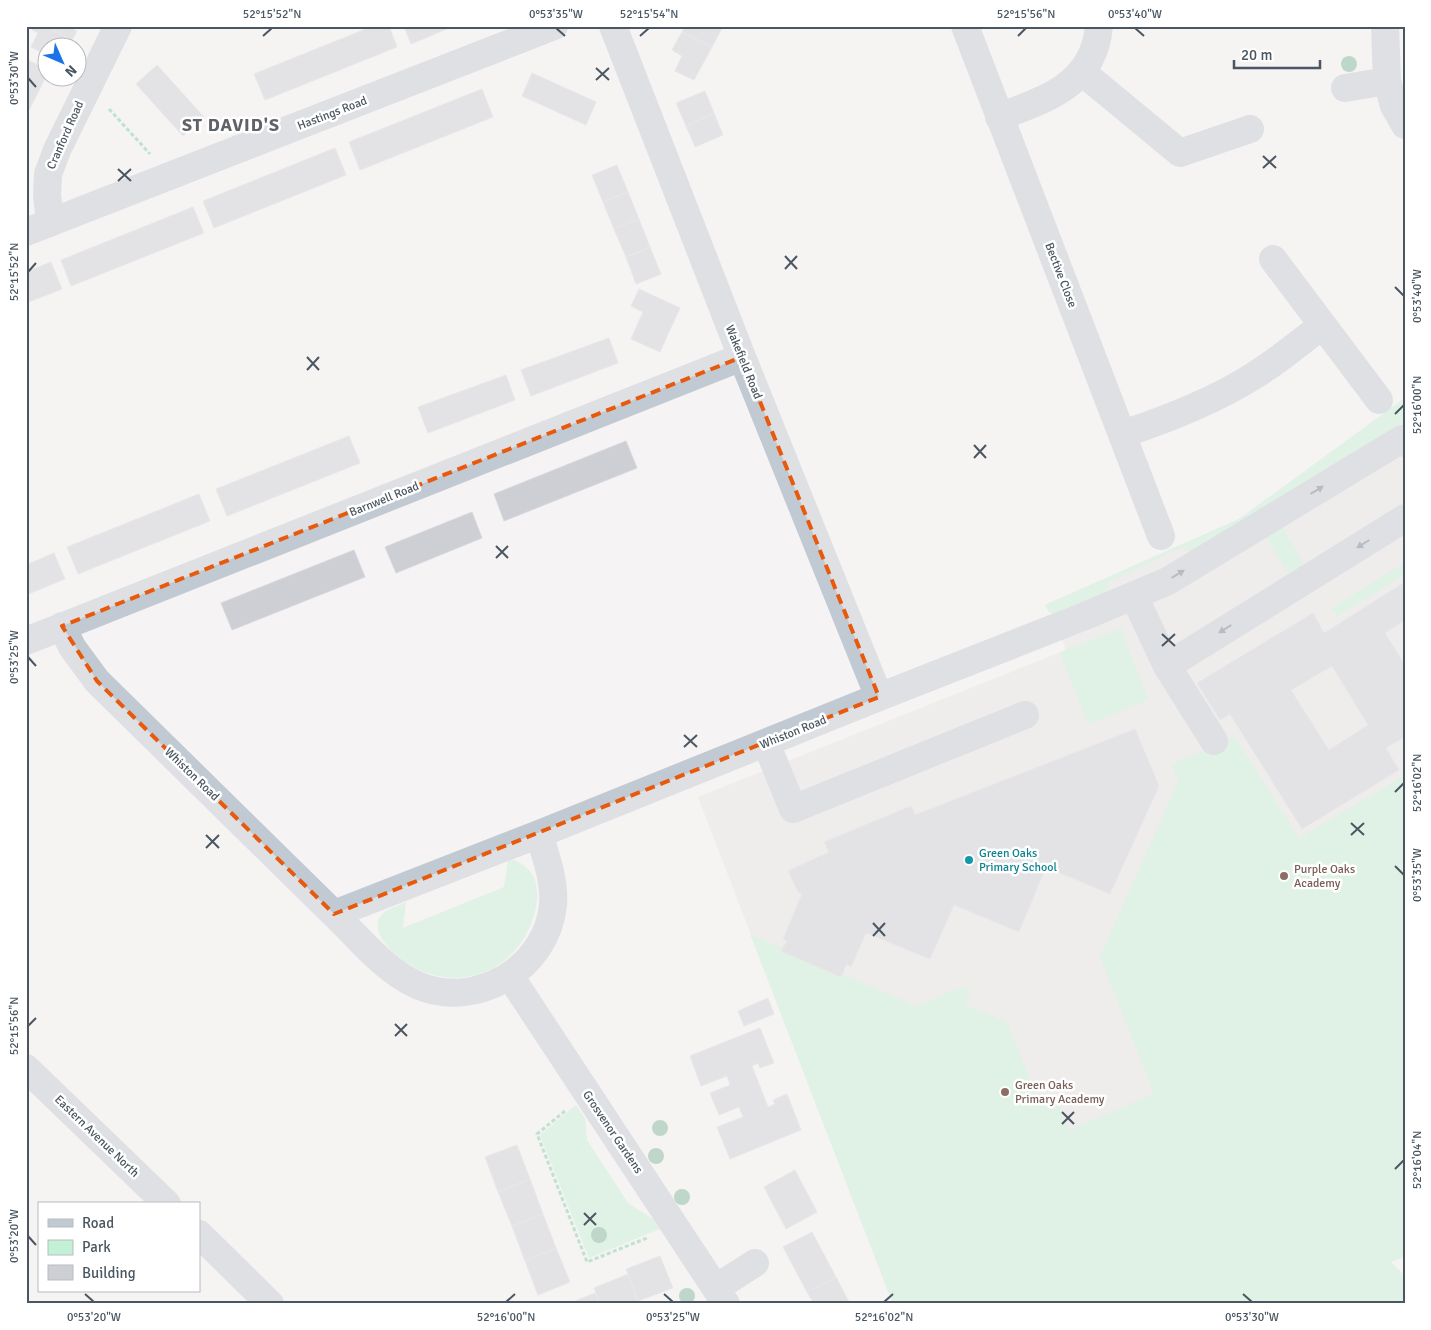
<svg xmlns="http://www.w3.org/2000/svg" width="1431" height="1330" viewBox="0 0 1431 1330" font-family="Signika,sans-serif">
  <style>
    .education { fill: #e6e4e5 }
    .green { fill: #c3f1d5 }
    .building { fill: #cdcfd5; stroke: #d7d9de; fill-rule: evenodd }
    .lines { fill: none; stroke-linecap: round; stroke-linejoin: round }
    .path { stroke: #7ad0a6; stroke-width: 3; stroke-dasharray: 4 2.5; stroke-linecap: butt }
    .minor { stroke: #c1cad2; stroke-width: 28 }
    .tree { fill: #7bb799 }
    .oneway { fill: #6e7983 }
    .marked { fill: none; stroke: #e8590c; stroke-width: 4; stroke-dasharray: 10 6; stroke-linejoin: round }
    .ticks { fill: none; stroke: #4a5661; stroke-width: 2 }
    .culture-dot { fill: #0f9aa8; stroke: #fff; stroke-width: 2 }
    .education-dot { fill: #8d6e63; stroke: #fff; stroke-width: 2 }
    .labels { text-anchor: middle; stroke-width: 5; stroke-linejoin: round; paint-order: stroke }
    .street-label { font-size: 12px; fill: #4a5661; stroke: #fff }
    .culture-label { font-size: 12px; fill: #0d838f; stroke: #fff; text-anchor: start }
    .education-label { font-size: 12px; fill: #785e54; stroke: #fff; text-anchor: start }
    .district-label { font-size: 18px; font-weight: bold; letter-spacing: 1px; fill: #5f6368; stroke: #fff }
    .neatline { fill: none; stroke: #4a5661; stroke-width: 2 }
    .ticks-label { font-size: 12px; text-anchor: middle; fill: #4a5661 }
  </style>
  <rect width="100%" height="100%" fill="#f5f3f3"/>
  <path class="education" d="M1405,398V1257L893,1304L698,797L1066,650L1052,613L1049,612L1045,605L1239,519Z"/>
  <path class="green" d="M1405,398V420L1196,550L1188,551L1183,547L1109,582V588L1103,594L1052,613L1049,612L1045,605L1239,519Z
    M1282,527L1304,564L1288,574L1266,537Z
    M1405,562V574L1337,617L1332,608Z
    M1121,628L1148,700L1088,724L1060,652Z
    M1235,737L1299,838L1405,775V1257L1391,1262L1405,1276V1304H893L750,934L916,1006L965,986L970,991L966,1005L1007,1022L1039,1101L1045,1104L1056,1099L1069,1130L1154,1094L1100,957L1178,782L1172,764Z
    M514,860C535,869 540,885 536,907C525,959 479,990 427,973C410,968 367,938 380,917C385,909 398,906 406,902L403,928L504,887L508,861Z
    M576,1105L585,1118L587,1140L628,1203L653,1219L660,1229L589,1258L540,1135Z"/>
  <path class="building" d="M34,26H46L72,40L68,48H48V56L31,47L38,33L32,30Z
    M46,26H73L72,28L77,31L72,40Z
    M373,26H389L397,47L265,100L254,74Z
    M404,26H454L411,44Z
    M685,26H723L712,47L682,32Z
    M682,32L712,47L694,80L675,71L682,56L672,50Z
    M26,59L48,70V73L26,116Z
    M157,65L204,117L183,136L136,84Z
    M532,73L596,102L586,125L522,96Z
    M482,89L493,117L360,170L349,142Z
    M705,91L714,113L686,126L676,103Z
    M714,113L723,135L695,147L686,126Z
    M335,148L346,175L214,228L203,201Z
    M617,165L628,192L603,202L592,175Z
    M628,192L639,219L614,229L603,202Z
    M193,207L204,233L71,286L61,260Z
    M639,219L650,247L626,257L614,229Z
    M650,247L661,274L636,284L626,257Z
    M51,262L62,289L26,303V272Z
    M639,289L680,308L660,352L631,339L643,312L631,306Z
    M609,338L618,363L531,396L521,370Z
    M506,375L515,400L428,433L418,407Z
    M349,436L360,463L227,516L216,489Z
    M626,441L637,468L504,521L494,494Z
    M199,494L210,521L78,574L67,547Z
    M472,512L482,538L396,573L385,547Z
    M354,550L365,577L232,630L221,603Z
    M54,553L65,579L26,595V565Z
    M1405,582V620L1385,633L1405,665V737L1386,748L1399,770L1302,829L1230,714L1220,720L1197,683L1313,613L1324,633ZM1332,666L1368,725L1329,750L1291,690Z
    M1135,729L1159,786L1110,894L1046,867L1019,932L954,905L930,959L866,933L851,967L847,964L841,977L781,951L787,941L783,939L802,894L798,892L788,871L829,852L824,842L911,806L915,815Z
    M768,998L774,1014L744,1026L738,1011Z
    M760,1028L774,1063L760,1068L758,1063L752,1066L768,1107L775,1104L773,1100L787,1094L801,1130L730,1159L717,1127L743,1117L739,1107L719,1115L710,1093L730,1085L727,1076L701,1086L690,1056Z
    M517,1145L530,1179L498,1192L485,1157Z
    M795,1170L817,1212L786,1229L764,1187Z
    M530,1179L543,1214L512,1226L498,1192Z
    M543,1214L556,1248L525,1261L512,1226Z
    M812,1232L836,1277L807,1292L783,1247Z
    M556,1248L570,1282L538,1295L525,1261Z
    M660,1256L673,1288L638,1301L626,1269Z
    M628,1274L639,1304H600L594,1288Z
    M836,1277L850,1304H814L807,1292Z
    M595,1293L600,1304H568Z"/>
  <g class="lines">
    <path class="path" d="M109,109L150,154
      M565,1111L537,1134L587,1262L647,1238"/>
    <path class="minor" d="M613,26L742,357L879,697
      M965,26L1161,536
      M1385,26L1387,81L1394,106L1405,125
      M1082,72L1180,153L1250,129
      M1345,88L1387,81
      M999,117C1046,99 1094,85 1099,26
      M50,223L47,195L48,174L57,150L118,26
      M26,232L554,26
      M1273,259L1379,400
      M1123,434C1168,419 1212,402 1252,377C1277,362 1300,342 1323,325
      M1134,596L1167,666L1405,518
      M62,626L72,647L97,681L334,914L539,834L879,697L1085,616L1168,581L1402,439L1405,443
      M26,641L742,357
      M1167,666L1214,741
      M766,743L793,809L1025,715
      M334,914C360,939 384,970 417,985C476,1011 547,968 553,905C555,881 546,857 539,834
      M510,976L726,1304
      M26,1068L167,1204
      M199,1234L270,1304
      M716,1288L755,1263"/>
  </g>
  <g class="tree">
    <circle cx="1349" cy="64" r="8"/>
    <circle cx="660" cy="1128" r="8"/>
    <circle cx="656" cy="1156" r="8"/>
    <circle cx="682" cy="1197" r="8"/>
    <circle cx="599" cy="1235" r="8"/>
    <circle cx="687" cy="1296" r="8"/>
  </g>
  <defs><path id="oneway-solid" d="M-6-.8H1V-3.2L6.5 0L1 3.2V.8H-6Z" transform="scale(1.25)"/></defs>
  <g class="oneway">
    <use href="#oneway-solid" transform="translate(1317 490) rotate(-31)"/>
    <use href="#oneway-solid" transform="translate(1363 544) rotate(148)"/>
    <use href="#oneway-solid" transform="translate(1178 574) rotate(-31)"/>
    <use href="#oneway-solid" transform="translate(1225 629) rotate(148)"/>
  </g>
  <path d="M0 0H1431V1330H0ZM742,357L879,697L334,914L97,681L62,626Z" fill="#f5f3f3" fill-opacity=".55" fill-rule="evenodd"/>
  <path class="marked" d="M742,357L879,697L334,914L97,681L62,626Z"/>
  <path class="ticks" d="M556,28L565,36M1135,28L1144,36M263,36L272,28M640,36L649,28M1018,36L1026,28M596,68L609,80M28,78L36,87M596,80L609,68M1263,156L1276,168M1263,168L1276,156M118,169L131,181M118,181L131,169M785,256L797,269M785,269L797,256M28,272L36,263M1395,287L1404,296M307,357L319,370M307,370L319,357M1395,414L1404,405M974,445L986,458M974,458L986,445M496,546L508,558M496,558L508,546M1162,634L1175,646M1162,646L1175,634M28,657L36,666M684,735L697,747M684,747L697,735M1395,792L1404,783M1351,823L1364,835M206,835L219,848M1351,835L1364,823M206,848L219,835M1395,866L1404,875M873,923L885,936M873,936L885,923M395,1024L407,1036M28,1026L36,1018M395,1036L407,1024M1062,1112L1074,1124M1062,1124L1074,1112M1395,1169L1404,1160M584,1213L596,1225M584,1225L596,1213M28,1236L36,1245M85,1294L94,1302M664,1294L673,1302M1243,1294L1252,1302M506,1302L515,1294M884,1302L893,1294"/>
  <circle class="culture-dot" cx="969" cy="860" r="5"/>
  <g class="education-dot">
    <circle cx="1284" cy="876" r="5"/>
    <circle cx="1005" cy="1092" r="5"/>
  </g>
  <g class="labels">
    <g class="street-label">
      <text transform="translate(332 113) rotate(-21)" y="4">Hastings Road</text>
      <text transform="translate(65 135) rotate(-66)" y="4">Cranford Road</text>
      <text transform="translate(1061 275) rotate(69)" y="4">Bective Close</text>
      <text transform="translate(744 362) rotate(68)" y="4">Wakefield Road</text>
      <text transform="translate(384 499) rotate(-22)" y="4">Barnwell Road</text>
      <text transform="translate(793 732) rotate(-22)" y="4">Whiston Road</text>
      <text transform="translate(192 774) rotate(44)" y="4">Whiston Road</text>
      <text transform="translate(613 1132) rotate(56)" y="4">Grosvenor Gardens</text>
      <text transform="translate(97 1136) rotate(44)" y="4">Eastern Avenue North</text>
    </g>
    <g class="culture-label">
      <text x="979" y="857">Green Oaks<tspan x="979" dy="14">Primary School</tspan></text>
    </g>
    <g class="education-label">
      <text x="1294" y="873">Purple Oaks<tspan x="1294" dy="14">Academy</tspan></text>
      <text x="1015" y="1089">Green Oaks<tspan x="1015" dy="14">Primary Academy</tspan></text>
    </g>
    <g class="district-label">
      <text x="231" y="131">ST DAVID'S</text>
    </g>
  </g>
  <rect width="1431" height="1330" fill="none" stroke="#ffffff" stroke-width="55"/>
  <rect x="38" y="1202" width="162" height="90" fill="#ffffff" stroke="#b7bbc0"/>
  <rect x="48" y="1219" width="25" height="8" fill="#c1cad2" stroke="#b7bbc0"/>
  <text x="82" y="1228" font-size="15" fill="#4a5661">Road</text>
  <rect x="48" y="1240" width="25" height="15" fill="#c3f1d5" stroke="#b7bbc0"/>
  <text x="82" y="1252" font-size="15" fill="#4a5661">Park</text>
  <rect x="48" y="1265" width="25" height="15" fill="#cdcfd5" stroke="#b7bbc0"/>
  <text x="82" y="1278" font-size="15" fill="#4a5661">Building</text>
  <g transform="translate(62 62) rotate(135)"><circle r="24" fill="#ffffff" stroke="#b7bbc0"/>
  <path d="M0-4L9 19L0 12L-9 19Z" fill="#1a73e8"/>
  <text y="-8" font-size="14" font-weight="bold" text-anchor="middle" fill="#4a5661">N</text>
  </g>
  <path d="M1234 60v8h86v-8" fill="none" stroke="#4a5661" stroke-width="2.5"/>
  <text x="1241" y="60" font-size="15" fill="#4a5661" stroke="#ffffff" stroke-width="4" paint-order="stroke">20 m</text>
  <rect x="28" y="28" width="1376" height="1274" class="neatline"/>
  <g class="ticks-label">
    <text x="272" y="18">52°15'52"N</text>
    <text x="556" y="18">0°53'35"W</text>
    <text x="649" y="18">52°15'54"N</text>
    <text x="1026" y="18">52°15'56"N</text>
    <text x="1135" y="18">0°53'40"W</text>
    <text transform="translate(14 78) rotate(-90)" y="4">0°53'30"W</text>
    <text transform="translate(14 272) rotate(-90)" y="4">52°15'52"N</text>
    <text transform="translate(1417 296) rotate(-90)" y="4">0°53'40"W</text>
    <text transform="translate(1417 405) rotate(-90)" y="4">52°16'00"N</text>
    <text transform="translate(14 657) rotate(-90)" y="4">0°53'25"W</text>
    <text transform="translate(1417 783) rotate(-90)" y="4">52°16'02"N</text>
    <text transform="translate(1417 875) rotate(-90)" y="4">0°53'35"W</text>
    <text transform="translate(14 1026) rotate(-90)" y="4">52°15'56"N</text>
    <text transform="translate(1417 1160) rotate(-90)" y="4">52°16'04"N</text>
    <text transform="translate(14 1236) rotate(-90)" y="4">0°53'20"W</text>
    <text x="94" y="1321">0°53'20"W</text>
    <text x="506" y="1321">52°16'00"N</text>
    <text x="673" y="1321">0°53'25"W</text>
    <text x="884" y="1321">52°16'02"N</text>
    <text x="1252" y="1321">0°53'30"W</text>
  </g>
</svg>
